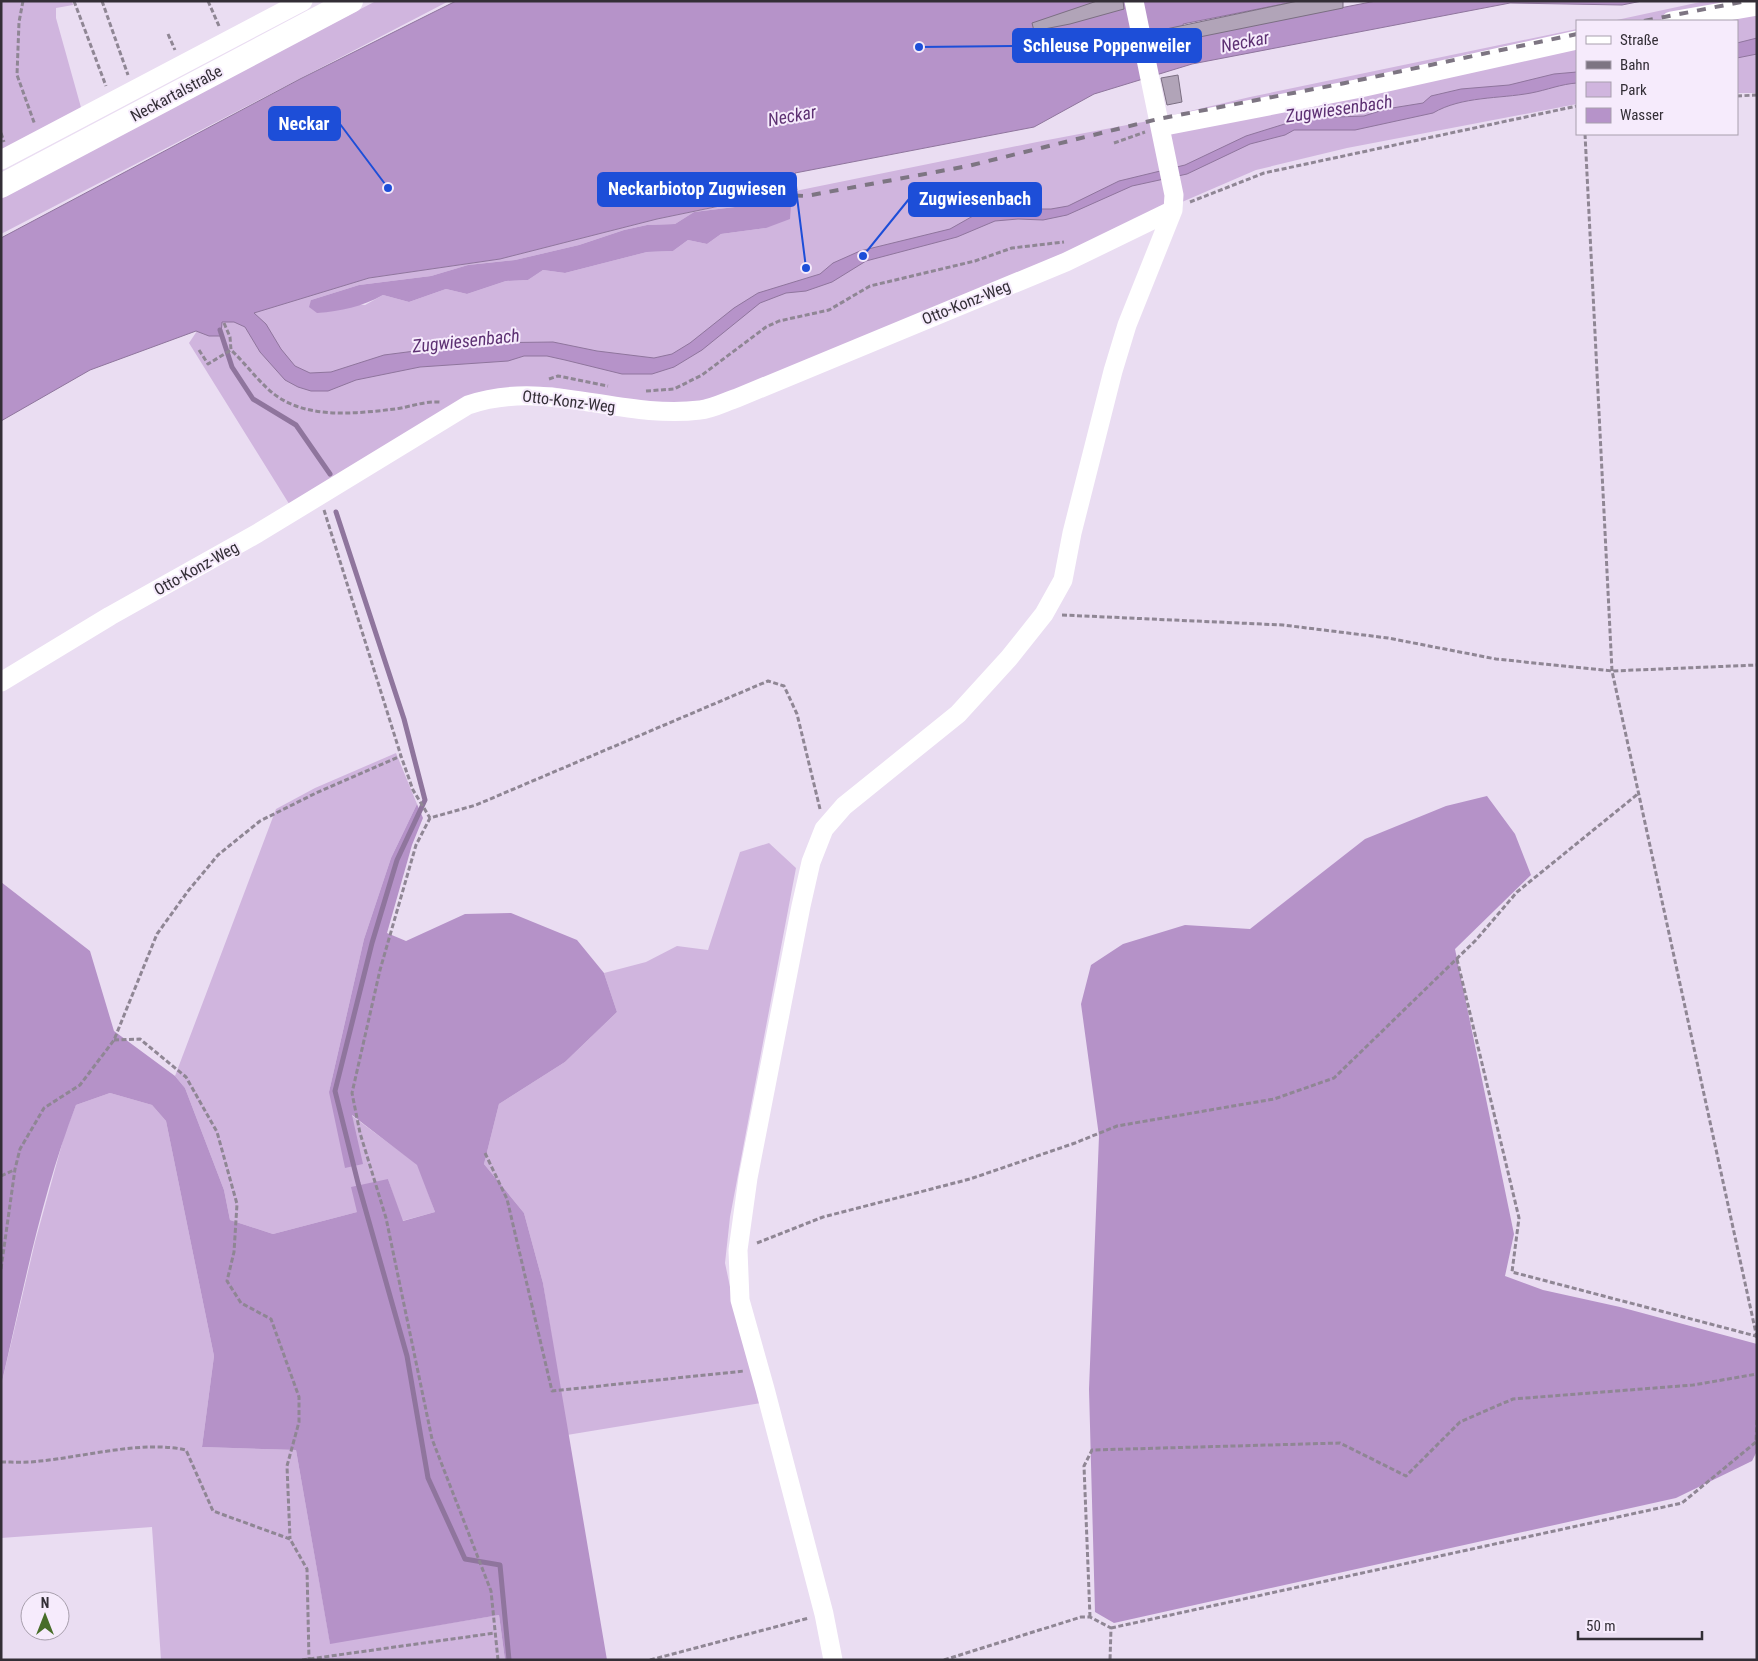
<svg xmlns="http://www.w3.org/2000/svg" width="1758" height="1661" viewBox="0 0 1758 1661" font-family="'Roboto Condensed',sans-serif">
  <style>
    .green { fill: #d0b5de; fill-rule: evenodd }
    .forest { fill: #b592c8 }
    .water { fill: #b693c9; stroke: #8f759d }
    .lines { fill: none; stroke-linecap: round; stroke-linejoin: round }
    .stream { stroke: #8f759d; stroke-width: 5 }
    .building { fill: #b1a4b8; stroke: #7b6f82 }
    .path { stroke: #8f8694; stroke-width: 3; stroke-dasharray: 5 2.5; stroke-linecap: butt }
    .minor { stroke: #fff; stroke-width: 19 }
    .major { stroke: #fff; stroke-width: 24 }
    .rail { stroke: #7d7582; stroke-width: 4; stroke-dasharray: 9 9; stroke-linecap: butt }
    .labels { text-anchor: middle; stroke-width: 4; stroke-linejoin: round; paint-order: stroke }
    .street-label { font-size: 16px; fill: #332e36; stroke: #f6ebfc }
    .water-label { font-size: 18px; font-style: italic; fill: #5d3173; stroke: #f6ebfc }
    .leader { fill: none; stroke: #1d4ed8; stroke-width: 2 }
    .callout-dot { fill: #1d4ed8; stroke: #f6ebfc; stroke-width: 2 }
    .callout { fill: #1d4ed8; stroke: #1d4ed8; stroke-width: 2 }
    .callout-label { font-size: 18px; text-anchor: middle; font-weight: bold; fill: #fff }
  </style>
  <rect width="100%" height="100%" fill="#eaddf2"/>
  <path class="green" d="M1,1H72L73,5L56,8V18L82,111L1,156Z
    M376,1H449L1,234V199L123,132Z
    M1705,1H1757V93H1737V21H1612Z
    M1577,29V104L1347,148L1256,170L731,397L662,409L552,387L480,392L291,507L189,343L197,331L222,322L369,278L500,259L657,219L1037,142L1143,122L1250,97ZM766,200V228L721,234L707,244L688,240L673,251L647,252L565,273L543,270L528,280L506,281L467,294L446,289L409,302L383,295L365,305L311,300L359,285L431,276L468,265L515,260L579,245L624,230L647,225L675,224L694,212L743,206Z
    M396,753L417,804L391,858L364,939L329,1092L351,1115L418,1165L435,1212L402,1221L388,1179L357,1212L273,1234L230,1220L224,1190L185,1088L175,1076L276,809L315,788Z
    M769,843L796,868L730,1217L725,1263L738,1325L761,1403L567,1435L543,1283L524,1213L484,1164L499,1104L565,1062L617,1012L604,973L646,962L677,946L708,950L740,852Z
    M110,1093L152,1105L166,1121L214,1356L202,1447L296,1450L330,1643L499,1615L505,1660H161L152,1527L1,1538V1386L35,1242L65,1133L76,1105Z"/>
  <path class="forest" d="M766,200L791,205L790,219L766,228L721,234L707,244L688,240L673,251L647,252L565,273L543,270L528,280L506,281L467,294L446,289L409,302L383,295C361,307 342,311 317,313L309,307L311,300L359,285L431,276L468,265L515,260L579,245L624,230L647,225L675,224L694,212L743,206Z
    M1487,796L1515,834L1531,875L1455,949L1514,1234L1505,1276L1543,1290L1620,1307L1757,1344V1451L1752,1461L1676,1498L1114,1623L1095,1612L1089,1389L1099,1136L1081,1004L1091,965L1123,944L1185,925L1250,929L1365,839L1446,806Z
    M417,804L423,818L412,845L387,933L406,941L465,914L511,913L577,940L604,973L617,1012L565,1062L499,1104L484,1164L524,1213L543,1283L607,1660H505L499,1615L330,1644L296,1450L202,1447L214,1356L166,1121L152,1105L110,1093L76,1105C41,1196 23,1292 1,1386V882L90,951L114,1031L175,1076L185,1088L224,1190L230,1220L273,1234L357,1212L351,1187L388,1179L403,1221L435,1212L417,1165L352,1115L363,1164L345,1168L329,1092L364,939L391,858Z"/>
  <path class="water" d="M456,1H1298L1183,24L1186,38L1376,1H1642L1622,5L1510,3L1192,64L1094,94L1034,127L795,173L797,190L657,219L500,259L369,278L254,313L266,324L281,349L295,366L310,373L331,372L384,355L477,343L553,342L597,351L654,358L672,354L690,343L734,308L758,293L820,274L833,263L860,251L950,229L973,216L1005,209H1051L1068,206L1119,181L1185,165L1246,136L1291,122L1311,118L1364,116L1386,109L1423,103L1431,96L1461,89L1509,85L1554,74L1577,72V83C1561,84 1547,90 1531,93C1499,99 1462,96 1433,113L1355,130H1294L1285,135L1250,144L1187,174L1132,186L1067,215L1043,220L1018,219L995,221L957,237L866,261L832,282L806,291L786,293L760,303L702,350L674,367L652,374H622L565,360L547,356H524L508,361L420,367L356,380L328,391H311L298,387L285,380L260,352L245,327L234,322H222L221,336H209L196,331L90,370L1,421V238L300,79Z
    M1757,38V54L1737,58V43Z"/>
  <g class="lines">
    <path class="stream" d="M220,330L232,367L253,399L296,425L330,474
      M336,512L404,719L425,800L397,860L372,943L335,1091L358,1183L407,1356L428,1478L465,1559L500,1565L509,1660"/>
  </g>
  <path class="building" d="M1097,1H1123L1124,9L1070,24L1034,31L1032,23Z
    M1298,1H1343V8L1155,46L1152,32Z
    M1178,75L1182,102L1167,105L1161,78Z"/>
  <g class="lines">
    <path class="path" d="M23,1L19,22L17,75L35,125
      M74,1L106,86
      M102,1L128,75
      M208,1L219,26
      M168,34L175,50
      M1737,96L1757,95
      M1,133L4,142
      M1585,134L1612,671L1757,1338
      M1114,143L1145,132
      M1190,202L1264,173L1577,106
      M224,323L230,337L231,350C244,362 255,377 268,389C301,420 352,414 395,409C410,407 424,401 440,402
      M199,350L208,364L231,350
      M549,379L558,376L608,386
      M646,391L674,389L702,375L766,327L779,321L829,310L870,286L975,261L1012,248L1064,242
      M324,510L401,756L413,790L430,818
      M1062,615L1283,625L1388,638L1496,659L1612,671L1757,665
      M1457,959L1519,1218L1512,1272L1756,1336
      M114,1040L140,1039L186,1077L217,1132L237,1204L234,1252L227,1281L241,1303L271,1319L299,1397V1422L287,1466L290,1539
      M485,1153L507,1199L552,1391L744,1371
      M1,1176L14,1170
      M757,1243L823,1217L970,1179L1075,1143L1117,1126L1274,1099L1334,1078L1476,940L1517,892L1639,793
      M1,1269L15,1169L20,1149L44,1108L80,1085L114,1040L157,934L188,891L218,855L260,821L316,793L401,756
      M1,1462C14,1462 27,1463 40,1461C83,1457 144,1440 186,1450L213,1511L290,1539L307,1569L309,1660
      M1090,1617L1084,1466L1092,1450L1340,1443L1406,1476L1460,1422L1513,1399L1693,1385L1757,1374
      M1111,1628L1682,1503L1756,1442L1757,1419
      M302,1660L495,1633
      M498,1660L491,1591L432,1439L386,1218L360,1133L352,1093L380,970L416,845L430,818L476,805L768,681L784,686L797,714L820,809
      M650,1660L809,1618
      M944,1660L1081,1617H1090L1111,1628L1110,1660"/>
    <path class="minor" d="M1671,21L1757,6
      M1160,127L1356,89L1577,40
      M1,160L303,1
      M1,682L110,616L258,533L468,405C546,378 621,420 700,410C712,409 725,402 737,398L1066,262L1173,210
      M833,1660L824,1614L765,1389L740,1300L738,1250L748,1178L801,906L811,862L824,829L844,806L958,714L1009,658L1044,614L1063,580L1072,533L1113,371L1127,325L1173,210L1174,195L1134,1"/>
    <path class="major" d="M1,186L351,1"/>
    <path class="rail" d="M1644,21L1746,1
      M758,194L806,196L968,166L1158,119L1345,83L1577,34"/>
  </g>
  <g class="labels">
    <g class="street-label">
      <text transform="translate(176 93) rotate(-28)" y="6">Neckartalstraße</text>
      <text transform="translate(966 302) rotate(-22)" y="6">Otto-Konz-Weg</text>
      <text transform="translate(569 401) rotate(7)" y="6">Otto-Konz-Weg</text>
      <text transform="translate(196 568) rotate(-29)" y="6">Otto-Konz-Weg</text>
    </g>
    <g class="water-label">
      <text transform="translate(1245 42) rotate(-11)" y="6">Neckar</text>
      <text transform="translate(1339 109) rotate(-8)" y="6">Zugwiesenbach</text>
      <text transform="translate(792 116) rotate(-10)" y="6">Neckar</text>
      <text transform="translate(466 341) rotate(-6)" y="6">Zugwiesenbach</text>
    </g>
  </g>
  <path class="leader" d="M919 47L1013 46M388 188L340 124M806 268L796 189M863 256L909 199"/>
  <g class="callout-dot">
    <circle cx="919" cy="47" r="5"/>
    <circle cx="388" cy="188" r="5"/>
    <circle cx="806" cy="268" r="5"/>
    <circle cx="863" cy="256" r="5"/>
  </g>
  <g class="callout">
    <rect x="1013" y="29" width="188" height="33" rx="5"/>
    <rect x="269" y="107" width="71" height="33" rx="5"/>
    <rect x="598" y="173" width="198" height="33" rx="5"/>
    <rect x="909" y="183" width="132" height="33" rx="5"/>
  </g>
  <g class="callout-label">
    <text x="1107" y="52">Schleuse Poppenweiler</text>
    <text x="304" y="130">Neckar</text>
    <text x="697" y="195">Neckarbiotop Zugwiesen</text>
    <text x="975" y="205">Zugwiesenbach</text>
  </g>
  <rect width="1758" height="1661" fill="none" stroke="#332e36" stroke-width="5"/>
  <rect x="1576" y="20" width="162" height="115" fill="#f6ebfc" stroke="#a89fad"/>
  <rect x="1586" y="36" width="25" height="8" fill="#ffffff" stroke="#a89fad"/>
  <text x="1620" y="45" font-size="15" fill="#332e36">Straße</text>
  <rect x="1586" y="61" width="25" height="8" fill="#7d7582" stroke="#a89fad"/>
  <text x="1620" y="70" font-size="15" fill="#332e36">Bahn</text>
  <rect x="1586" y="82" width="25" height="15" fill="#d0b5de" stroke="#a89fad"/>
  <text x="1620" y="95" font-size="15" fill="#332e36">Park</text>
  <rect x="1586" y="108" width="25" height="15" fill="#b693c9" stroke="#a89fad"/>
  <text x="1620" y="120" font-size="15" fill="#332e36">Wasser</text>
  <g transform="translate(45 1616)"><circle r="24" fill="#f6ebfc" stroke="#a89fad"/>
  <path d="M0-4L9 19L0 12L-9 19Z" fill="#476d28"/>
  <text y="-8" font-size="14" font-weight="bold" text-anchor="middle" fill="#332e36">N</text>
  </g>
  <path d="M1578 1631v8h124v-8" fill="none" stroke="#332e36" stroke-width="2.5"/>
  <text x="1586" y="1631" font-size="15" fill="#332e36" stroke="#f6ebfc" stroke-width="4" paint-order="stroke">50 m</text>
</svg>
